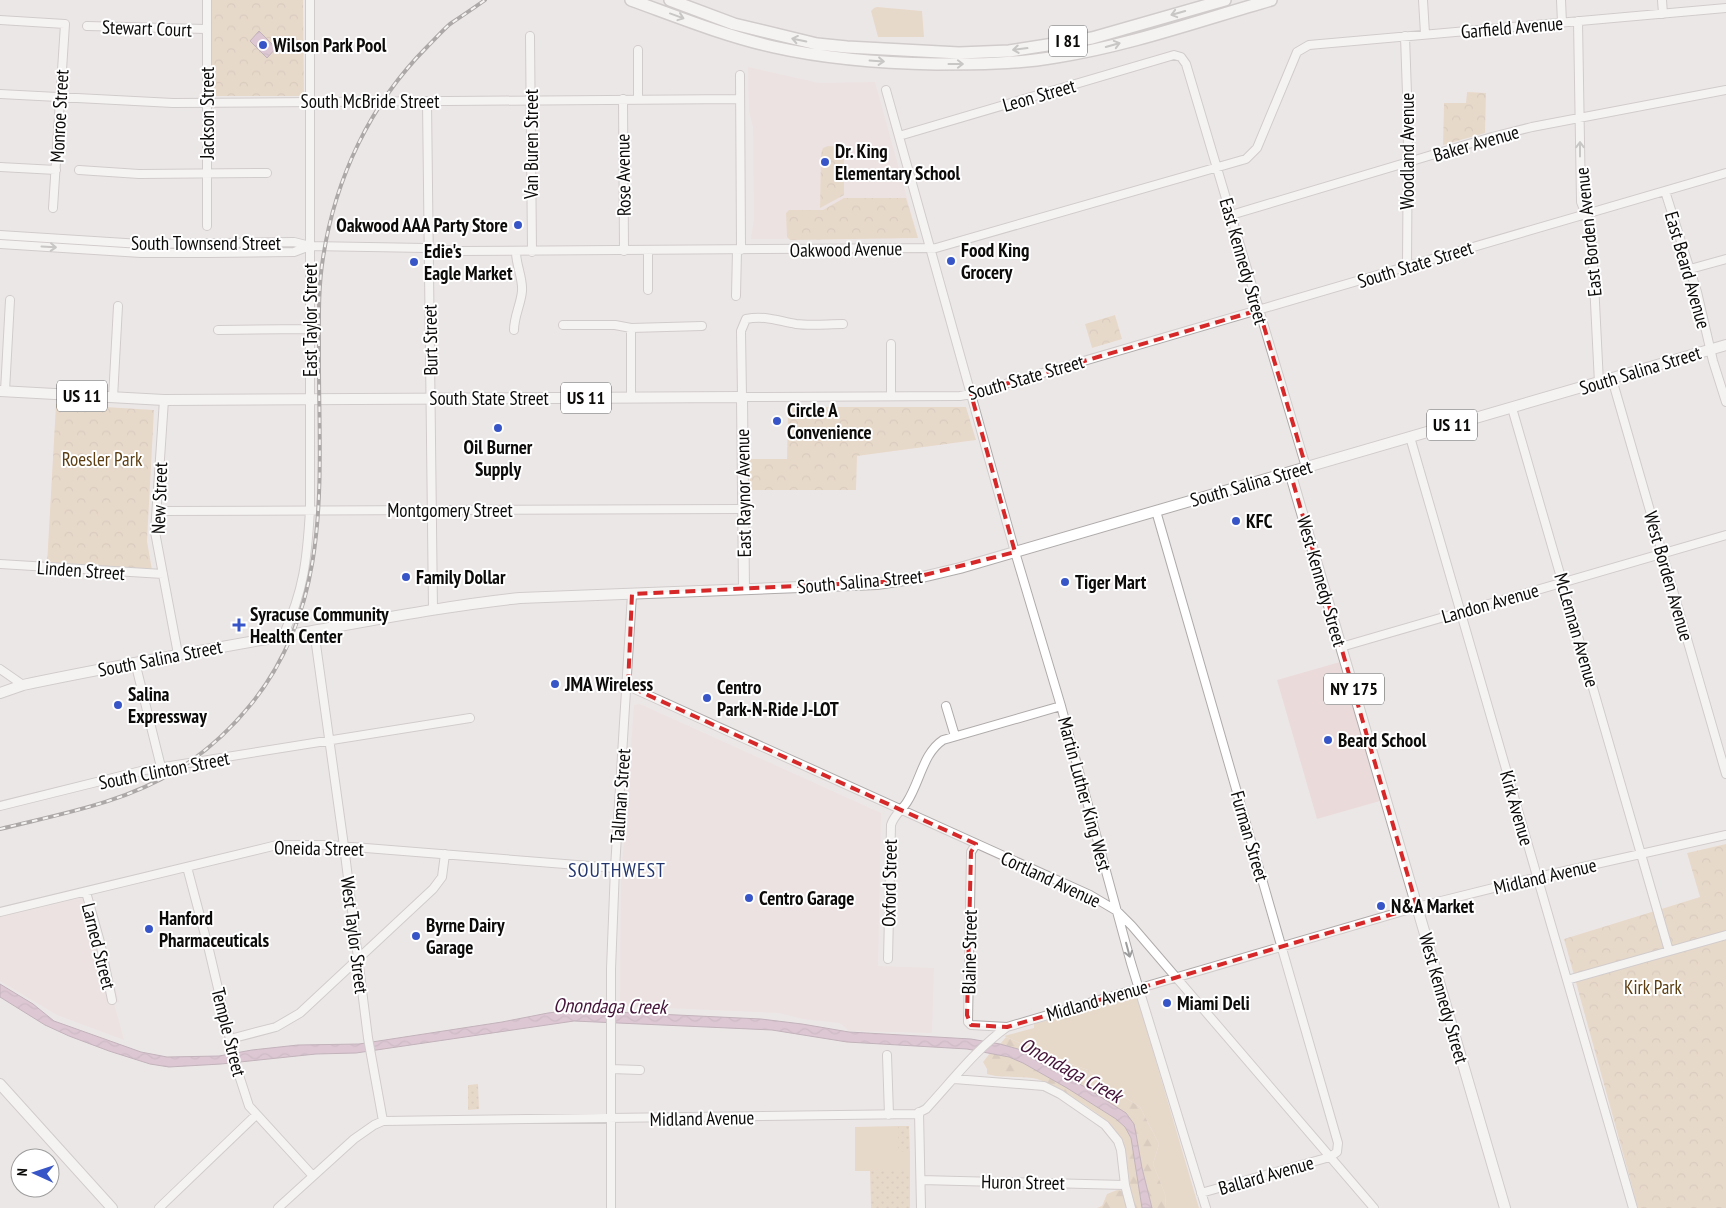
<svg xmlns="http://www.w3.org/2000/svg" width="1726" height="1208" viewBox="0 0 1726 1208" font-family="'PT Sans Narrow',sans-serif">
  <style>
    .built { fill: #eadbda }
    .grass { fill: #e1c7a6 }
    .forest { fill: url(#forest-firs) }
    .park { fill: url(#park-crowns) }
    .garden { fill: url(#garden-dots) }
    .water { fill: url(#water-waves); stroke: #8f7385 }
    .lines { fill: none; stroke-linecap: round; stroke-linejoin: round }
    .minor-casing { stroke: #b0abab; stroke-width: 10 }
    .major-casing { stroke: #b0abab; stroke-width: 12 }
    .highway-casing { stroke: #b0abab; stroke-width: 14 }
    .minor { stroke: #fff; stroke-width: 8 }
    .major { stroke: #fff; stroke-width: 10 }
    .highway { stroke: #fff; stroke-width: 11 }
    .rail-casing { stroke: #5f5c5b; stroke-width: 4 }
    .rail { stroke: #fff; stroke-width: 2; stroke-dasharray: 5.5; stroke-linecap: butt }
    .oneway { stroke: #9e9d9d }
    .marked { fill: none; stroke: #d62828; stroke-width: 4; stroke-dasharray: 10 6; stroke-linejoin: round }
    .poi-dot { fill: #3755c6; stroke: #fff; stroke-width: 2 }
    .labels { text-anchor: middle; stroke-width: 4; stroke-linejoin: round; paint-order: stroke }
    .shield { fill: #fff; stroke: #555454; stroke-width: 1 }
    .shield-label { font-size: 18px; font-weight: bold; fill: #0c0b0a }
    .street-label { font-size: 19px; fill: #0c0b0a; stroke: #fff }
    .poi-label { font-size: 19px; font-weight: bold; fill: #0c0b0a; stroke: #fff; text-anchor: start }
    .park-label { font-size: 19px; fill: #5c3e12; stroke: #fff }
    .neighbourhood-label { font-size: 20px; letter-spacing: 1px; fill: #23356d; stroke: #fff }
    .water-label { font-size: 20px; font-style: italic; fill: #441338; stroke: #fff }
  </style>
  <defs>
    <pattern id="forest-firs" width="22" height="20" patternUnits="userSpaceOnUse" patternTransform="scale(1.25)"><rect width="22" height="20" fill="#e1c7a6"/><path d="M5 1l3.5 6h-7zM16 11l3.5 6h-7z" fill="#c0aa8e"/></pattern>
    <pattern id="park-crowns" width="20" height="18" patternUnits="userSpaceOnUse" patternTransform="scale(1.25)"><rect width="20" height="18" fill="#e1c7a6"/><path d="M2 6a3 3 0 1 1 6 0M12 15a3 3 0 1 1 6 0" fill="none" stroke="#c0aa8e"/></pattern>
    <pattern id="garden-dots" width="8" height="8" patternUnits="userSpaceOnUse" patternTransform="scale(1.25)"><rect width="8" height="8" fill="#e1c7a6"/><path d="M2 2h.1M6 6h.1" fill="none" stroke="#c0aa8e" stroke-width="1.8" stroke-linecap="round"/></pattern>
    <pattern id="water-waves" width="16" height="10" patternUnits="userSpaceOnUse" patternTransform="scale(1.25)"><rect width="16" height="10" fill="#c79fba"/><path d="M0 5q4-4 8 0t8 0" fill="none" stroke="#aa889f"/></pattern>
  </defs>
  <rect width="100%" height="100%" fill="#ece7e7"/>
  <path class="built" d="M748,67L819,83L875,82L918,238L751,239L754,219L753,127L749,111Z
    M1340,662L1380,801L1317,819L1277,680Z
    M640,704L881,813L878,966L934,968L932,1033L849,1031L840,1023L803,1019L779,1013L620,1006L621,881L634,705Z
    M90,891L119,1002L114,1003L124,1040L57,1015L0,981V914Z"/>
  <path class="grass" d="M877,7L922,11L924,37H878L871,11L874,8Z
    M1132,997L1138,1000L1199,1208H1166L1165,1194L1153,1164L1159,1144L1140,1107L1104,1084L1088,1070L1049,1056L1004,1036L1034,1028V1024Z
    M898,1126V1152H910V1171H855V1127Z"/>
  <path class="forest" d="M1006,1037L1049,1056L1088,1070L1104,1084L1140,1107L1159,1144L1153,1164L1165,1194L1166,1208H1152L1142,1168L1136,1134L1037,1061L1018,1049L1000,1044Z
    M990,1053L1009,1057L1023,1063L1067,1088L1116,1119L1125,1127L1131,1138L1142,1208H1097L1102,1206L1107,1194L1117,1190L1130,1192C1128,1176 1128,1157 1122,1142C1119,1135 1115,1129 1109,1123C1096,1111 1054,1084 1037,1079C1021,1075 1003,1079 987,1074V1069L983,1062Z"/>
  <path class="park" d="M211,0H303L304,96H211Z
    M1467,92L1486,93L1485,133L1443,145L1444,103H1466Z
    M828,146L844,147V195L820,208L821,154L823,148Z
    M844,198H906L918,238L790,240L787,237L786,213L789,210H823Z
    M1115,315L1122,339L1092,348L1085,324Z
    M56,404L154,410L147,541L152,570L47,564Z
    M788,407H966L976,440L857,456L856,490H750L749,459H787Z
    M1726,844V1208H1638L1564,939L1700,897L1687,853Z"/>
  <path class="garden" d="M478,1084L479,1109L468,1110V1085Z
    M898,1126H909L910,1152H898Z
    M870,1171H910V1208H871Z"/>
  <path class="water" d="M259,31L276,48L267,58L250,41Z
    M0,984L33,1004L54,1021L141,1052L167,1057L219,1056L252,1050L298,1045L359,1044L502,1022L548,1013L573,1010L761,1019L802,1024L849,1032L971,1039L1000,1044L1018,1049L1037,1061L1085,1087L1126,1113L1134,1124L1136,1134L1142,1168L1152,1208H1142L1131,1138L1125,1127L1116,1119L1067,1088L1023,1063L1009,1057L967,1049L847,1042L772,1030L574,1021L356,1053L316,1054L221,1064L169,1067L150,1064L109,1051L69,1036L45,1025L0,997Z"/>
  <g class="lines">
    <defs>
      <path id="minor" d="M207,0V226
        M1423,0L1425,34
        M1561,0L1562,23
        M1662,0L1663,14
        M0,20L65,24L53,208
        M1578,21L1581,202L1590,225L1592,242L1599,383
        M87,26L206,29
        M530,36L532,252
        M1405,36L1408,123L1407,266
        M638,50V99
        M740,75L741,250
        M886,90L1015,552L1061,706L1131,963L1206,1208
        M0,94L173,103L740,99
        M623,99L624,251
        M427,101L433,610
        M899,136L1174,55L1181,57L1186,64L1306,467
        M0,167L56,170
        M79,170L139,174L267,173
        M1665,191L1697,292L1713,361L1726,402
        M1231,215L1492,137L1532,127L1726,90
        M0,235L141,244L294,242L310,246L426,248L456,251L936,248L1246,159L1257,148L1297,52L1309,45L1726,8
        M0,244L141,253H208L294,252L310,246
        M1690,269L1726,259
        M648,290V251
        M736,296L737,250
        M843,324C828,324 811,326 796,324C778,321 765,315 746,319L741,331L742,397L960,396L971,394L1726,173
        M563,325H615L631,328L702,326
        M631,328V398
        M218,330L310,329
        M514,330C514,316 521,304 522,291C523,278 516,265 516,252
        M1612,379L1726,774
        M5,391L10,300
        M891,396V344
        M113,398L118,306
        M164,400L155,532L178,654
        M1512,408L1669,951
        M1410,437L1633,1208
        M157,511L744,509
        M1156,511L1338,1143L1337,1152L1330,1157L1201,1193
        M0,564L163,574
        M314,630L344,846L368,1038L383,1121
        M283,636C304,590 307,560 310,510V0
        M1341,647L1726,535
        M135,662L161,767
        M0,669L23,685
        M628,686L1090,895L1117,911L1132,926L1374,1208
        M946,706L955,736
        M0,806L145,770L470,718
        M976,844L971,852L968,1022L971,1025L1007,1027
        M187,867L209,950L237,1069L249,1106L313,1176
        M86,892L100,942L112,1000
        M0,912L277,845H328L615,868
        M888,959L891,825C894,815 902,810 907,802C920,782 923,753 943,740L1061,706
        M1567,980L1726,935
        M230,1039L276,1027L300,1013L433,889L442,877L445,854
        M887,1055L889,1115
        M611,1069L640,1070
        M954,1079L1044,1086L1060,1094L1105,1125L1118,1141L1121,1150L1125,1185L1131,1208
        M919,1112L921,1208
        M921,1180L1125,1185
        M159,1208L256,1115
        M278,1208L354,1139L374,1125L383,1121L916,1114L926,1109C952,1081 976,1049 1007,1027L1417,907L1538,877L1726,835
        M611,1208V969L615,868L632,594"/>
      <path id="major" d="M0,391L164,400L742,397L744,589
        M1290,472L1505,1208
        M0,693L23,685C113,666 204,650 295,634C370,621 444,606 520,598L877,584L918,578L960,568L1726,345
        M0,1084L112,1208"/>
      <path id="highway" d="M631,0C678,17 725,36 774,47C827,59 882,63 936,64C976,64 1016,64 1056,57C1128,46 1201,20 1271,0
        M670,0L734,24L817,44L847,47L959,53L1009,51L1092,38L1225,0"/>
    </defs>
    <use href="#minor" class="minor-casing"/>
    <use href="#major" class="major-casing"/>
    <use href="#highway" class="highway-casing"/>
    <use href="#minor" class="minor"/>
    <use href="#major" class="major"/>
    <use href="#highway" class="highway"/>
    <defs>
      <path id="rail" d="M0,829C60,814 124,803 177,770C205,753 231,729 252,703C335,599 318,473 319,349C319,319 318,289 323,258C335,179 370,104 427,47C435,39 442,31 450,24C462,16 474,8 485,0"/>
    </defs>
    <use href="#rail" class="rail-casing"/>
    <use href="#rail" class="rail"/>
  </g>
  <defs><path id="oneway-shaft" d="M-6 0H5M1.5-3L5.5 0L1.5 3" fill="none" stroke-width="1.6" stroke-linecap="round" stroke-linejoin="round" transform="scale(1.25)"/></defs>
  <g class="oneway">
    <use href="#oneway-shaft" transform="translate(1178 13) rotate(164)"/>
    <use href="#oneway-shaft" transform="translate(677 16) rotate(20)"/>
    <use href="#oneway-shaft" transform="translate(799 40) rotate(-168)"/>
    <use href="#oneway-shaft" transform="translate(1113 45) rotate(-16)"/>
    <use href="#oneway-shaft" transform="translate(1020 49) rotate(173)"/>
    <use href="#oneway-shaft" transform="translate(877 61) rotate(4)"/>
    <use href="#oneway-shaft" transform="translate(956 64)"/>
    <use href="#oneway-shaft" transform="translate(1580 149) rotate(-90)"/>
    <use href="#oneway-shaft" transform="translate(49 247) rotate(3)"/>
    <use href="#oneway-shaft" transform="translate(1128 950) rotate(75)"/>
  </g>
  <path d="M0 0H1726V1208H0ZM1259,310L1306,467L1290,472L1417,907L1007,1027L971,1025L967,1015L971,852L976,844L628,686L632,594L901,581L1015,552L971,394Z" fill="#ece7e7" fill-opacity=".55" fill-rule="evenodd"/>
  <path class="marked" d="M1259,310L1306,467L1290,472L1417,907L1007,1027L971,1025L967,1015L971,852L976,844L628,686L632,594L901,581L1015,552L971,394Z"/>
  <g class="poi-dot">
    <circle cx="263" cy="45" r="5"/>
    <circle cx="825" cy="162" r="5"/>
    <circle cx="518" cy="225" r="5"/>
    <circle cx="951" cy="261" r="5"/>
    <circle cx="414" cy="262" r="5"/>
    <circle cx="777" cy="421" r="5"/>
    <circle cx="498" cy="428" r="5"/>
    <circle cx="1236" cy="521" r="5"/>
    <circle cx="406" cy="577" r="5"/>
    <circle cx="1065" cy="582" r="5"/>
    <path d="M236.5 617.5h5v5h5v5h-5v5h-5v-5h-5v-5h5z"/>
    <circle cx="555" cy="684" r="5"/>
    <circle cx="707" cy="698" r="5"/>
    <circle cx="118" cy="705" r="5"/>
    <circle cx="1328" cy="740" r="5"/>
    <circle cx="749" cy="898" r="5"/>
    <circle cx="1381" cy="906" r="5"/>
    <circle cx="149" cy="929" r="5"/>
    <circle cx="416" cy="936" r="5"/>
    <circle cx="1167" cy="1003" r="5"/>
  </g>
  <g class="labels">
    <g class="shield">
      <rect x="1049" y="25.5" width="38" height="31" rx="4"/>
      <rect x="57" y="380.5" width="50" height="31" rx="4"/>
      <rect x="561" y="382.5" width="50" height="31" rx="4"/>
      <rect x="1427" y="409.5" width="50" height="31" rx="4"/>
      <rect x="1324" y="673.5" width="60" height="31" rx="4"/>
    </g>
    <g class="shield-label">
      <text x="1068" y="47">I 81</text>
      <text x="82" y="402">US 11</text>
      <text x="586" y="404">US 11</text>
      <text x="1452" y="431">US 11</text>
      <text x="1354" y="695">NY 175</text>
    </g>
    <g class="street-label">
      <text transform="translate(1512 27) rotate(-5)" y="7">Garfield Avenue</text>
      <text transform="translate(147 28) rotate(2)" y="7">Stewart Court</text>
      <text transform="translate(1039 95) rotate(-16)" y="7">Leon Street</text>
      <text x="370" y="108">South McBride Street</text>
      <text transform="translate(207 113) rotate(-90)" y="7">Jackson Street</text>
      <text transform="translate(59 116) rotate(-87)" y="7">Monroe Street</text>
      <text transform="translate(1476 143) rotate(-16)" y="7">Baker Avenue</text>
      <text transform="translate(531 144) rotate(-90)" y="7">Van Buren Street</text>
      <text transform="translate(1407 151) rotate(-90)" y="7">Woodland Avenue</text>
      <text transform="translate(623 175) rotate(-91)" y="7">Rose Avenue</text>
      <text transform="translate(1588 232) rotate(-96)" y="7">East Borden Avenue</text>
      <text x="206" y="250">South Townsend Street</text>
      <text transform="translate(846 249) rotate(-1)" y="7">Oakwood Avenue</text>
      <text transform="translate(1244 261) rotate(74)" y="7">East Kennedy Street</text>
      <text transform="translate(1415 264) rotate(-17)" y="7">South State Street</text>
      <text transform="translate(1688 270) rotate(74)" y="7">East Beard Avenue</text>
      <text transform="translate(310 320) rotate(-90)" y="7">East Taylor Street</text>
      <text transform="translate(430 340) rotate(-91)" y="7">Burt Street</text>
      <text transform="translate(1640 370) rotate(-17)" y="7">South Salina Street</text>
      <text transform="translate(1026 377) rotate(-16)" y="7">South State Street</text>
      <text x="489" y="405">South State Street</text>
      <text transform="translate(1251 483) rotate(-16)" y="7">South Salina Street</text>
      <text transform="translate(743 493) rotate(-91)" y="7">East Raynor Avenue</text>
      <text transform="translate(159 498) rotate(-88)" y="7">New Street</text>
      <text x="450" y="517">Montgomery Street</text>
      <text transform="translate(81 570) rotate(4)" y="7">Linden Street</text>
      <text transform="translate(1669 576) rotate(74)" y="7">West Borden Avenue</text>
      <text transform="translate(860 581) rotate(-5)" y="7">South Salina Street</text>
      <text transform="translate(1322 581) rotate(74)" y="7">West Kennedy Street</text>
      <text transform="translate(1490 603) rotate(-16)" y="7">Landon Avenue</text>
      <text transform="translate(1577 630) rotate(74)" y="7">McLennan Avenue</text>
      <text transform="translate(160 658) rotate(-11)" y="7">South Salina Street</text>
      <text transform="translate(164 770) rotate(-11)" y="7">South Clinton Street</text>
      <text transform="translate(1085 794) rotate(75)" y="7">Martin Luther King West</text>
      <text transform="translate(620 796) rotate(-86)" y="7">Tallman Street</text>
      <text transform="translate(1517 808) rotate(74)" y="7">Kirk Avenue</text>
      <text transform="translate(1250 836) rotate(74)" y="7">Furman Street</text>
      <text transform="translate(319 848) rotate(1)" y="7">Oneida Street</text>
      <text transform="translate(1545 876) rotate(-13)" y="7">Midland Avenue</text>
      <text transform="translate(1051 879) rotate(25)" y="7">Cortland Avenue</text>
      <text transform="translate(889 883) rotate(-89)" y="7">Oxford Street</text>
      <text transform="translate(355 935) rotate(83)" y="7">West Taylor Street</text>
      <text transform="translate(99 946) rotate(76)" y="7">Larned Street</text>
      <text transform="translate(969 952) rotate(-89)" y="7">Blaine Street</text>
      <text transform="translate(1444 998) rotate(74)" y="7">West Kennedy Street</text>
      <text transform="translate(1097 1000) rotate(-16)" y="7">Midland Avenue</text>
      <text transform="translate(229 1032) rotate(76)" y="7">Temple Street</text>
      <text transform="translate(702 1118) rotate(-1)" y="7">Midland Avenue</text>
      <text transform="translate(1266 1175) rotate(-16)" y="7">Ballard Avenue</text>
      <text transform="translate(1023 1182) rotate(1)" y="7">Huron Street</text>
    </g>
    <g class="poi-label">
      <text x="273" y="52">Wilson Park Pool</text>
      <text x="835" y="158">Dr. King<tspan x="835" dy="22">Elementary School</tspan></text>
      <text x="508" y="232" text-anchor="end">Oakwood AAA Party Store</text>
      <text x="961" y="257">Food King<tspan x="961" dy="22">Grocery</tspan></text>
      <text x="424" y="258">Edie's<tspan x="424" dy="22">Eagle Market</tspan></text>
      <text x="787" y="417">Circle A<tspan x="787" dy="22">Convenience</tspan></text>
      <text x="498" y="454" text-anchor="middle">Oil Burner<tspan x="498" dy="22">Supply</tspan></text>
      <text x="1246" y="528">KFC</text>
      <text x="416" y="584">Family Dollar</text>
      <text x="1075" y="589">Tiger Mart</text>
      <text x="250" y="621">Syracuse Community<tspan x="250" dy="22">Health Center</tspan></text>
      <text x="565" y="691">JMA Wireless</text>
      <text x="717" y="694">Centro<tspan x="717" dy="22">Park-N-Ride J-LOT</tspan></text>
      <text x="128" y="701">Salina<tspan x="128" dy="22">Expressway</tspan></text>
      <text x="1338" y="747">Beard School</text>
      <text x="759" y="905">Centro Garage</text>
      <text x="1391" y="913">N&amp;A Market</text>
      <text x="159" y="925">Hanford<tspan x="159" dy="22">Pharmaceuticals</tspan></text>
      <text x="426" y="932">Byrne Dairy<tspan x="426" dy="22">Garage</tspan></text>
      <text x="1177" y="1010">Miami Deli</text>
    </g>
    <g class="park-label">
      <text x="102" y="466">Roesler Park</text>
      <text x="1653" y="994">Kirk Park</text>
    </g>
    <g class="neighbourhood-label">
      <text x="617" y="877">SOUTHWEST</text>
    </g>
    <g class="water-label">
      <text transform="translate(610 1006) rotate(1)" y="7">Onondaga Creek</text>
      <text transform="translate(1071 1070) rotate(29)" y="7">Onondaga Creek</text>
    </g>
  </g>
  <g transform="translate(35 1173) rotate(273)"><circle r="24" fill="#ffffff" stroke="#9e9d9d"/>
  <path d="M0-4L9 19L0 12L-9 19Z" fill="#3755c6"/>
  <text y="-8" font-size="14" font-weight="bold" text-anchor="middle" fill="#0c0b0a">N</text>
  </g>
</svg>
